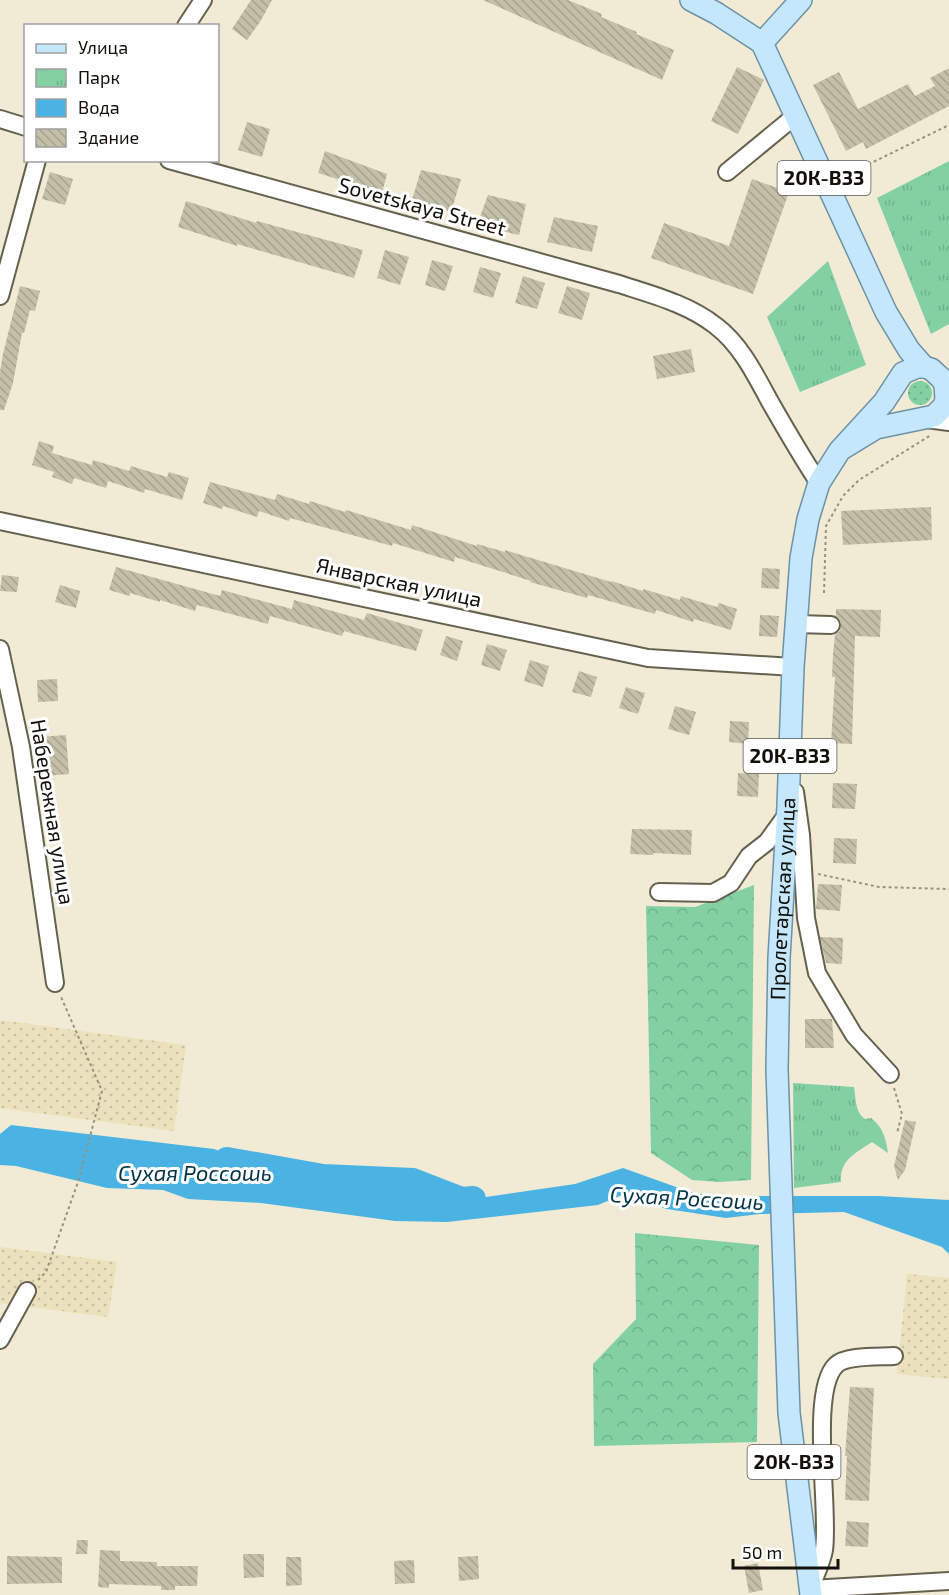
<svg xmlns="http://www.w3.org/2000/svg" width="949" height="1595" viewBox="0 0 949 1595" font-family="'Exo 2',sans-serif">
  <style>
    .grass { fill: url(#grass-dots) }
    .forest { fill: url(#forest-crowns) }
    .sand { fill: url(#sand-dots) }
    .park { fill: url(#park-tufts) }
    .water { fill: #4bb3e3 }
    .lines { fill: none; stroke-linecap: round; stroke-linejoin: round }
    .river { stroke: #4bb3e3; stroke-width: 26 }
    .building { fill: url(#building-back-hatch) }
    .minor-casing { stroke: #66614e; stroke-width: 20 }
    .major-casing { stroke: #6d91a6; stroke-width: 24 }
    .path { stroke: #969282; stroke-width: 2; stroke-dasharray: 3 3; stroke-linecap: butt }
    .minor { stroke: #fff; stroke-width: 16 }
    .major { stroke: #c5e7fc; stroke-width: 21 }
    .labels { text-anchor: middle; stroke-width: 6; stroke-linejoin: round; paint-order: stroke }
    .shield { fill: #fff; stroke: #595853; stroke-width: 1.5 }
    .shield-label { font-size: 20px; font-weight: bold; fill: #121009 }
    .street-label { font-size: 21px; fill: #121009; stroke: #fff }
    .water-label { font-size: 22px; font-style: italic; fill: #033346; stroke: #fff }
  </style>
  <defs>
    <pattern id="grass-dots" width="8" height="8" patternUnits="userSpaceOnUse" patternTransform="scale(1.5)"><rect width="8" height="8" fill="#83d1a3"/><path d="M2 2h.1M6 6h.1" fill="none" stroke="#70b28b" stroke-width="1.8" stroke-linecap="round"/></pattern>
    <pattern id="forest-crowns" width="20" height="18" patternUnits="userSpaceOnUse" patternTransform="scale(1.5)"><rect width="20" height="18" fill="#83d1a3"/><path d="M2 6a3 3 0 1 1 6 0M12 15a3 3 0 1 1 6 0" fill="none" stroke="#70b28b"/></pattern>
    <pattern id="sand-dots" width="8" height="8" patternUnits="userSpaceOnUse" patternTransform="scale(1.5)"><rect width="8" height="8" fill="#ebe1bc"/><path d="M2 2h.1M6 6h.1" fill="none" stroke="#c8c0a0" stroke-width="1.8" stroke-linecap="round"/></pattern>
    <pattern id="park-tufts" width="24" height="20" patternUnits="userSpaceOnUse" patternTransform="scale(1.5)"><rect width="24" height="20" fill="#83d1a3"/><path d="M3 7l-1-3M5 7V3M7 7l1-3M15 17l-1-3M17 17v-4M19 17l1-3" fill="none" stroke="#70b28b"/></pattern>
    <pattern id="building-back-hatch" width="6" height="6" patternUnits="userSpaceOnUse" patternTransform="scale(1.5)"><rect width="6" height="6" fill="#c4bfa9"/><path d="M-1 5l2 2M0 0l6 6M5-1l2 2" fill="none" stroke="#a7a390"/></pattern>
  </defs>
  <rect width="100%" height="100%" fill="#f1ebd5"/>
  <path class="grass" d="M908 393a12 12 0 1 1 24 0a12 12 0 1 1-24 0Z"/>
  <path class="forest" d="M754,885L751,1180L719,1182L692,1180L651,1153L646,906L695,907Z
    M635,1233L759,1245L757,1442L594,1446L593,1364L636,1319Z"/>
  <path class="sand" d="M0,1020L186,1045L174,1131L0,1108Z
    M0,1247L117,1262L108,1317L0,1303Z
    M907,1274L949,1278V1379L897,1374Z"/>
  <path class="park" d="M949,161V324L931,334L877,198Z
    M828,261L866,365L800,392L767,317Z
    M793,1083L854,1087C856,1099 855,1112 865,1119L871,1118C883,1127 886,1139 888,1153L872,1142C856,1153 839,1160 841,1182L794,1188Z"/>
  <path class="water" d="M11,1125L214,1149L275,1171L311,1188L372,1191L397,1180L413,1181L439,1191L479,1198L575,1184L623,1168L690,1192L740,1201L757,1196H879L949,1200V1254L942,1247L844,1212L760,1214L726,1218L667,1209L622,1195L598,1205L447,1222L395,1221L261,1203L188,1199L163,1190L107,1188L16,1166L0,1165V1134Z"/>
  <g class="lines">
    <path class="river" d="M227,1160L323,1177L413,1181L462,1200L473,1199"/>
  </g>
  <path class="building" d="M251,0H272L260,22L247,40L232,29Z
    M483,0H568L602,14L601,17L637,32L636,34L674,50L662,80Z
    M737,67L764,80L738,134L711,121Z
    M949,68V106L866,149L863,142L846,151L813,85L839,72L858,109L908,84L915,96L935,86L930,78Z
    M247,122L270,129L262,157L238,150Z
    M325,151L387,174L382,193L318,173Z
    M421,170L461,179L451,212L412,200Z
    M50,172L73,179L65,205L42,199Z
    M752,179L789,192L753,294L651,258L664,223L729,246Z
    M488,195L526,204L519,235L477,225Z
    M186,201L256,223L257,221L363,250L354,278L237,244V246L178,227Z
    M554,217L598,226L592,252L547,242Z
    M385,250L409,257L400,285L377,278Z
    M432,260L453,266L445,291L425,285Z
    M480,267L501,273L493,298L473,292Z
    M523,276L545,283L537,309L515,303Z
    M20,286L40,291L35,311L30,310L24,333H22L13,383L4,410H0V372L3,354Z
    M567,286L590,293L582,320L558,313Z
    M691,349L695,372L657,379L653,356Z
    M39,441L54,446L52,453L92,465L93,460L129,471L131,466L167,477L169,472L189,478L182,500L145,489L144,493L108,481L106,488L74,478L72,484L52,477L54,472L32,465Z
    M210,482L275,500L277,494L309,504L310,501L345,512L346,510L411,530L412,525L477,546V544L505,552V550L611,582V581L643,591V589L680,600L681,596L717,607L719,603L737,609L731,630L694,619L693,622L656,610L655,614L588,595L587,598L530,582L531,581L455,557L454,562L393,543L392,546L290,518L289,521L259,511L257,517L223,506L222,509L203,503Z
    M931,507L932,540L843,545L841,511Z
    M116,567L220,596L222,590L292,609L294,600L364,620L367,613L423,630L416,651L344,631L342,636L270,616L268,624L197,605L195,611L160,600V602L130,593V596L109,590Z
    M762,568L780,569L779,589L761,588Z
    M2,575L19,577L17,592L0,591Z
    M60,585L80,591L76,608L55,602Z
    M836,609L881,610L880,637L855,636L852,744L831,743L835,677H832L833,654L835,635L840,631L841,625L840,620L836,616Z
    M760,615L779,616L777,637L759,636Z
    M446,636L463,641L457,661L440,655Z
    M487,644L507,650L500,671L481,665Z
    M530,660L549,666L543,687L524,681Z
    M579,671L597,677L591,697L572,692Z
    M57,679L58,701L38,702L37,680Z
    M626,687L645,693L638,714L619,708Z
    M675,706L696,712L689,735L668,729Z
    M730,721L749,722L748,744L729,742Z
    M66,735L69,774L44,776L40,737Z
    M738,773L759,774L758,797L737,796Z
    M833,783L857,784L855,809L832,808Z
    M632,829L692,830L691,855L654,853L653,855L630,854Z
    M834,838L857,839L856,864L833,863Z
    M818,884L842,885L840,911L816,909Z
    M820,937L843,938L842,964L826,963Z
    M805,1019H832L834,1048H805Z
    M905,1120L916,1122L905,1170L898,1180L894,1166Z
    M850,1387L874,1388L869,1501L845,1500L847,1456H845Z
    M847,1521L869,1523L868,1547L845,1546Z
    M77,1540H88L87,1554H76Z
    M100,1550L120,1551V1561L157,1562V1566H198L197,1586H175V1590H161V1586L109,1584V1588L98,1587Z
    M243,1554H264V1577L244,1578Z
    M7,1556L62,1557V1583L7,1584Z
    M478,1556L479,1579L459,1581L458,1557Z
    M286,1557H301L302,1585L286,1586Z
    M414,1560L415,1583L395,1584L394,1561Z
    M758,1563L763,1590L749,1593L744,1566Z"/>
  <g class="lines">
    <defs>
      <path id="minor" d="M186,26L203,0
        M0,119L26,127
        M169,160L619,284C653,295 688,304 716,326C740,344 755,374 769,400C785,428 801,456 819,483
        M727,172L795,116
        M0,296L37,160
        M927,419L949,422
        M0,521L648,658L793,667
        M796,624L831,625
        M0,649L21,747L55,983
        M795,792L801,835L806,918L817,973L854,1035L890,1074
        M659,892L713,893L731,883L749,856L767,842L788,813
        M0,1340L27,1291
        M894,1356C879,1357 846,1355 836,1365C809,1391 830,1510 824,1550C822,1562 815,1576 810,1589L949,1581"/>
      <g id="major">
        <path d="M691,0L716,13L762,43L886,312L909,350L924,367"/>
        <path d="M762,43L801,0"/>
        <path id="s1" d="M811,1595L789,1413L777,1070L779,958L788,806L793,667L801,558L808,519L819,483L840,450L884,402L903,373L917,367H924L931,369L942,379L945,385L946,399L944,406L934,416L876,428L840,450"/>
      </g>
    </defs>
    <use href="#minor" class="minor-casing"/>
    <use href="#major" class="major-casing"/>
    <path class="path" d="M839,168L863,167L949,125
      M824,593L826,526L843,496L859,480L931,435
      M818,874L879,887L949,889
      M894,1088L902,1114L897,1133
      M38,1280L46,1272L78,1182L102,1091L61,997"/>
    <use href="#minor" class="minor"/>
    <use href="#major" class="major"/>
  </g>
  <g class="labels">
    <g class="shield">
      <rect x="777.5" y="161" width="93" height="34" rx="4.5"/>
      <rect x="743.5" y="739" width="93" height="34" rx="4.5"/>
      <rect x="747.5" y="1445" width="93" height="34" rx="4.5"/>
    </g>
    <g class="shield-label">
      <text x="824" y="185">20К-В33</text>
      <text x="790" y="763">20К-В33</text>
      <text x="794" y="1469">20К-В33</text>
    </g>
    <g class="street-label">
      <text transform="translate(422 207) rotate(15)" y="7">Sovetskaya Street</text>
      <text transform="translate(399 583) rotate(12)" y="7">Январская улица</text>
      <text transform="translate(52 812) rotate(81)" y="7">Набережная улица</text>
      <text dy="7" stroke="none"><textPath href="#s1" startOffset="698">Пролетарская улица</textPath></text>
    </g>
    <g class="water-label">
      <text x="195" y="1181">Сухая Россошь</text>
      <text transform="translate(687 1198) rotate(3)" y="8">Сухая Россошь</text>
    </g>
  </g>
  <rect x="24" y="24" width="195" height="138" fill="#ffffff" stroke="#a09f9d" stroke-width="1.5"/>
  <rect x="36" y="44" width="30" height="9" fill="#c5e7fc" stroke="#a09f9d" stroke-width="1.5"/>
  <text x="78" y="54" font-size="18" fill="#121009">Улица</text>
  <rect x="36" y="69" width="30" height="18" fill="url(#park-tufts)" stroke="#a09f9d" stroke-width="1.5"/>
  <text x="78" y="84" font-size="18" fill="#121009">Парк</text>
  <rect x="36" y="99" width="30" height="18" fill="#4bb3e3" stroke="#a09f9d" stroke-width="1.5"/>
  <text x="78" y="114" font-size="18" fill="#121009">Вода</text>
  <rect x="36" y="129" width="30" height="18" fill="url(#building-back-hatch)" stroke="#a09f9d" stroke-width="1.5"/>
  <text x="78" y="144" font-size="18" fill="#121009">Здание</text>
  <path d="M733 1559v9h105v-9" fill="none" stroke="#121009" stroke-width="3"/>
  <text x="742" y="1559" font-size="18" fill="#121009" stroke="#ffffff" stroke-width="4.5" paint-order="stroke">50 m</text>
</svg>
